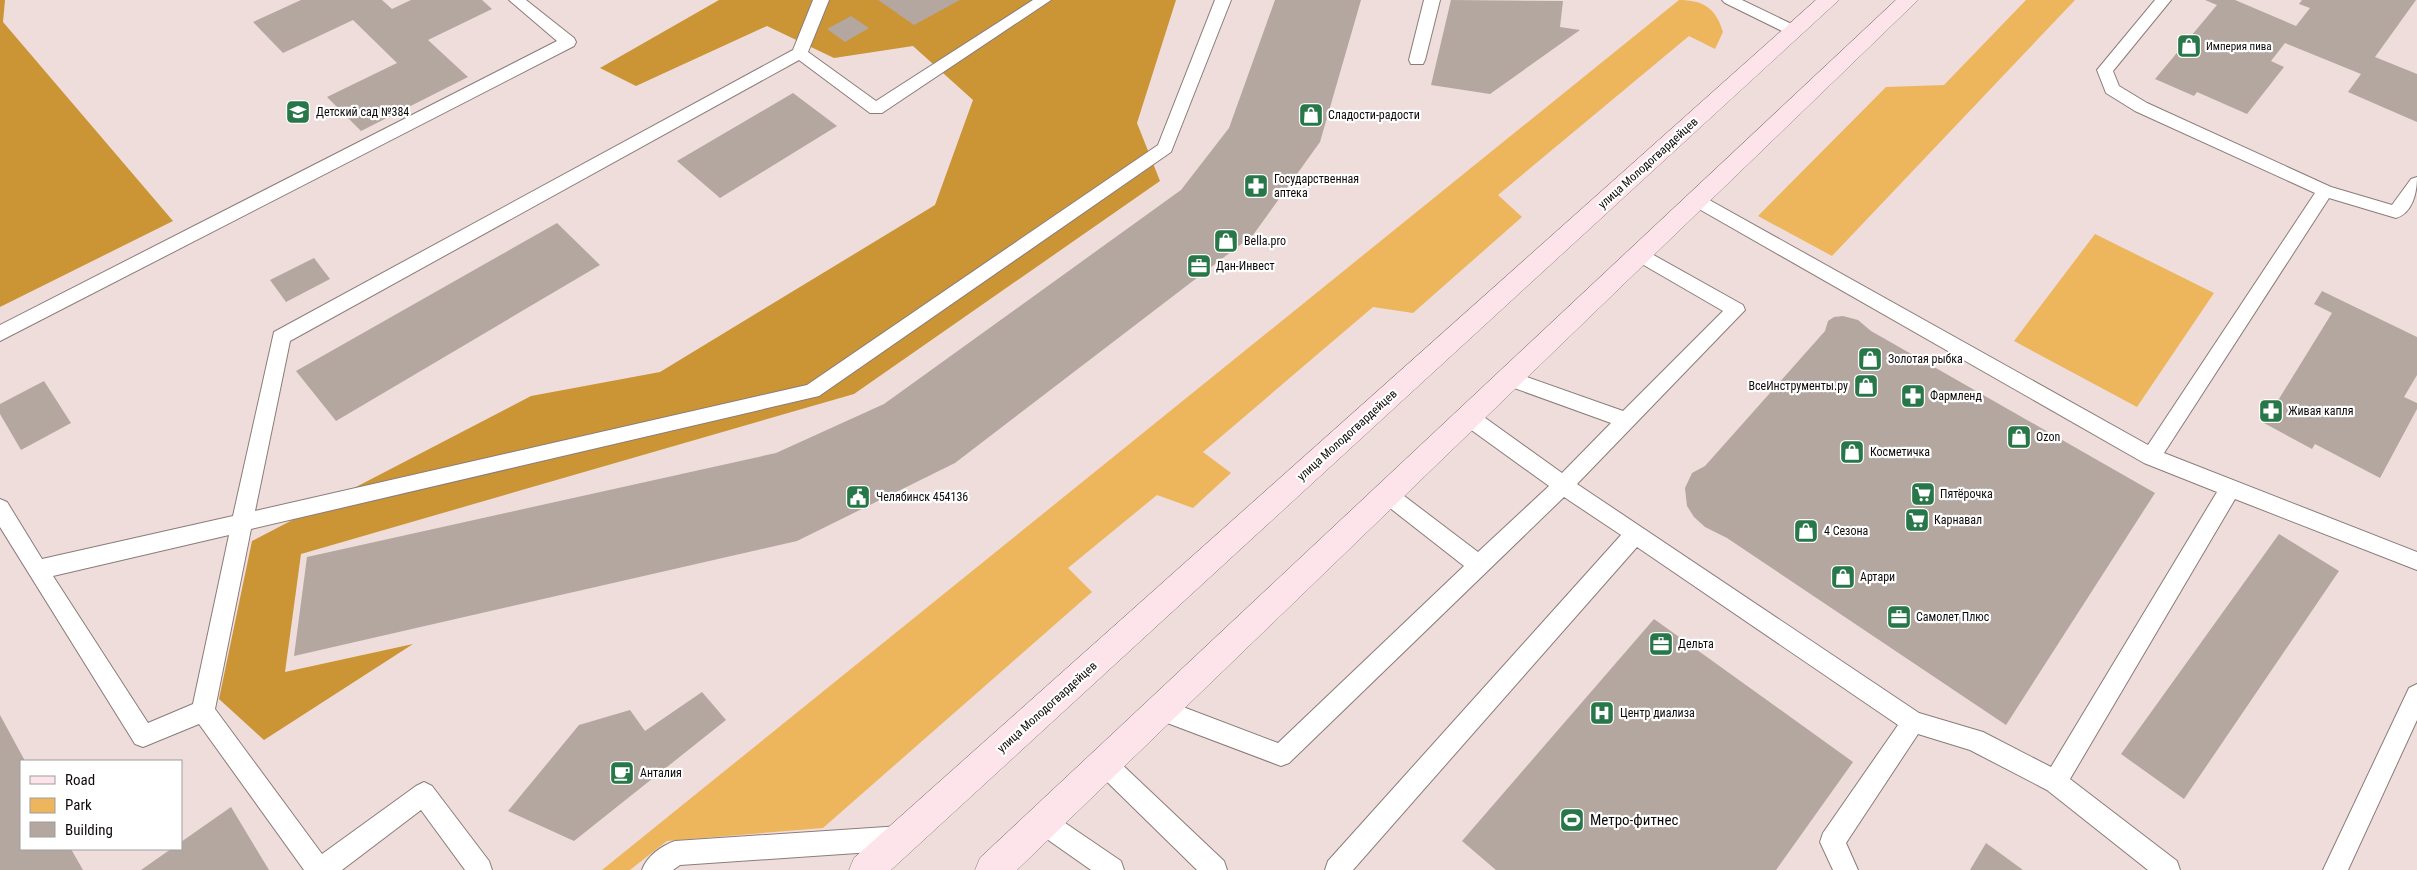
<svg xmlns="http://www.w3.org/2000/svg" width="2417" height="870" viewBox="0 0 2417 870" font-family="'Roboto Condensed',sans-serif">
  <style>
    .green { fill: #edb65d }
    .forest { fill: #cb9434 }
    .building { fill: #b4a79f }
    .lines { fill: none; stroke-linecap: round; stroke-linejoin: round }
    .lane-casing { stroke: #8b7c7a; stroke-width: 2 }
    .secondary-casing { stroke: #8b7c7a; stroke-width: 1 }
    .lane { fill: #fff; fill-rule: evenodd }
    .secondary { fill: #fde4eb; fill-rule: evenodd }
    .labels { text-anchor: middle; stroke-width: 4.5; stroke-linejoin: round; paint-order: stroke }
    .far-poi-label { font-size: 11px; fill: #0f0a09; stroke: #fff; text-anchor: start }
    .poi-label { font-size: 12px; fill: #0f0a09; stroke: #fff; text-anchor: start }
    .street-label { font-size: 12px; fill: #0f0a09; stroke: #fff }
    .near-poi-label { font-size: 15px; fill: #0f0a09; stroke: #fff; text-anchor: start }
  </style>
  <rect width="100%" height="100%" fill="#eedddb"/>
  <path class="green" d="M1679,0C1703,0 1716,8 1723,32L1715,49L1689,36L1498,195L1522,217L1413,313L1373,307L1203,452L1231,473L1193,508L1157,495L1068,568L1092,592L823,828L667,841L630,870H602Z
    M2026,0H2075L1832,256L1758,216L1886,87L1944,85Z
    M2095,234L2214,293L2137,407L2014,341Z"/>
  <path class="forest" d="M0,0H5L3,22L173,221L0,307Z
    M719,0H1176L1137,123L1160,181L854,394L301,554L285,672L413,644L264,740L219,699L252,541L531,396L660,372L935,205L973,100L913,46L834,58L767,26L636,86L600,68Z"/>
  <path class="building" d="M301,0H382L392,9L411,0H482L492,9L428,40L468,77L361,131L327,97L397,63L353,20L283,53L253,22Z
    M878,0H960L914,25Z
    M1275,0H1361L1320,142L1253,235L955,463L797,541L294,656L307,557L776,453L884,404L1181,190L1229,128Z
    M1451,0L1563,1L1560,27L1580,30L1490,94L1431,85Z
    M2205,0H2235L2296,26L2310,8L2299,4L2302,0H2416L2375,57L2417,74V122L2348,92L2361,74L2285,43L2271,61L2284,67L2247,114L2197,92L2194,96L2155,79L2217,5Z
    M851,16L869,28L845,42L827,29Z
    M793,93L837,126L720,198L677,161Z
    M557,223L600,265L336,421L296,371Z
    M314,258L330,279L286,302L270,280Z
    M2322,291L2417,337V375L2404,397L2417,403V409L2380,478L2315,444L2312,449L2264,423L2332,313L2314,304Z
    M1843,316L1858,320L1871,331L2155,493L2006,725L1727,538L1705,527L1694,517L1687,506L1685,488L1692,473L1705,466L1825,331L1828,321L1834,317Z
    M44,381L71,423L21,450L0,414V404Z
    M2279,534L2339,571L2184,799L2121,754Z
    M1654,619L1853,762L1776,870H1496L1462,841Z
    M702,692L726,720L574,841L508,811L579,725L630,710L645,731Z
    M0,715L25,761H21V849H71L83,870H0Z
    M231,807L269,870H141L171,849H181V842Z
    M1986,843L2023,870H1970Z"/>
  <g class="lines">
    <defs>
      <path id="lane" d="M509,0H526L574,38L576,42L574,46L0,341V325L557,41Z
        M813,0H829L808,52L876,101L1033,0H1051L882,113H870L799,60L290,341L255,511L807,385L1158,145L1215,0H1231L1171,152L819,396L251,529L215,709L322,854L416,786L424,782L432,786L489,861L492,870H465L421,810L342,870H304L199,724L143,747L135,744L0,527V499L7,502L42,559L233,516L274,332L793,50ZM229,535L193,704L148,723L53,576Z
        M1424,0H1440L1425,60L1423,64H1411L1409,60Z
        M1722,0H1742L1800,28L1802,31L1800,34H1788L1725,3Z
        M2155,0H2171L2113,71L2119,86L2147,103L2331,187L2392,205L2411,179L2417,177C2417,192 2413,213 2396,218L2329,198L2164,453L2417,552V570L2235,499L2070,779L2177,861L2180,870H2148L2047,790L1970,750L1918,734L1846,843L1858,870H1833L1820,842L1823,833L1898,725L1637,547L1353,870H1325L1328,861L1621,535L1564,497L1289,763L1281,766L1154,718L1150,710L1154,702L1162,699L1278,743L1464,566L1381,501L1378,495L1381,489L1388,486L1395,489L1478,552L1549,486L1463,424L1460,418L1463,412L1470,410L1477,412L1562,473L1611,423L1503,384L1500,379L1503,374L1510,371L1623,411L1723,311L1635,260L1632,255L1635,250L1641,248L1743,305L1745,310L1577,484L1919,713L1983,732L2051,767L2217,492L2144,463L1692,205L1689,201L1692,197L1698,195L1704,197L2148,445L2315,193L2135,111L2106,93L2097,70Z
        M2417,684V720L2348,870H2323L2409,688Z
        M1105,753L1113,756L1224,861L1227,870H1197L1097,772L1093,764L1097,756Z
        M1043,810L1052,814L1121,861L1124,870H1091L1034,830L1031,822L1034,814Z
        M901,826L910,829L913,838L910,847L901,850L680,865L673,870H642C647,856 661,846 675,841Z"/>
      <path id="secondary" d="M1816,0H1839L891,870H849L854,858Z
        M1896,0H1918L1017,870H975L980,858Z"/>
    </defs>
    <use href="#lane" class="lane-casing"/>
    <use href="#secondary" class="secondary-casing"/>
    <use href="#lane" class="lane"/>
    <use href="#secondary" class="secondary"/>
  </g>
  <defs>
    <symbol id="shop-square" viewBox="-11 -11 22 22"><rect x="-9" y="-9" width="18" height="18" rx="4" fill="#277748" stroke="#fff"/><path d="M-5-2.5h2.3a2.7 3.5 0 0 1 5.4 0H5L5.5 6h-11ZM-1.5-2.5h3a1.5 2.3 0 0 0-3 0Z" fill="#fff"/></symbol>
    <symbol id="school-square" viewBox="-11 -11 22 22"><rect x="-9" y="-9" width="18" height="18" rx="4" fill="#277748" stroke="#fff"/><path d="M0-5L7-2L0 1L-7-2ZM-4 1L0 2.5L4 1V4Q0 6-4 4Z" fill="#fff"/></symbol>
    <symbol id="pharmacy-square" viewBox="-11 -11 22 22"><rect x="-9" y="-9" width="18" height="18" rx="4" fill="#277748" stroke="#fff"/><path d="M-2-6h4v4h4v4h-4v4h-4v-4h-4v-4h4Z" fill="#fff"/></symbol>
    <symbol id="office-square" viewBox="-11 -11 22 22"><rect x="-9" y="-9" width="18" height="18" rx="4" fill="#277748" stroke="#fff"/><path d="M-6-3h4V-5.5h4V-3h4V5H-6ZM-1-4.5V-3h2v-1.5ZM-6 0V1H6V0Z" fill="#fff"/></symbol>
    <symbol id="supermarket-square" viewBox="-11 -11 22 22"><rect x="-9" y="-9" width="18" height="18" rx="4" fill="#277748" stroke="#fff"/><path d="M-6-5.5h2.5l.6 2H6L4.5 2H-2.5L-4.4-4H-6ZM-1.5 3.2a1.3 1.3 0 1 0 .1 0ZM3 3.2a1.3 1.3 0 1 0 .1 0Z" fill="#fff"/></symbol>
    <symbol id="civic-square" viewBox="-11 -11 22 22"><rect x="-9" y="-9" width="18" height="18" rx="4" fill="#277748" stroke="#fff"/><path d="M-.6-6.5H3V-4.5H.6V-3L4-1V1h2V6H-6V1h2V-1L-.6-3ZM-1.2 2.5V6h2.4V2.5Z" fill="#fff"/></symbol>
    <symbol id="hospital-square" viewBox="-11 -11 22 22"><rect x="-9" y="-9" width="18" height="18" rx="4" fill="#277748" stroke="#fff"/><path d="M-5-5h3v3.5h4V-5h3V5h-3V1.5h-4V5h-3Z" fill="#fff"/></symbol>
    <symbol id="cafe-square" viewBox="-11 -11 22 22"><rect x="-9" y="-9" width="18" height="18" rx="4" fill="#277748" stroke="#fff"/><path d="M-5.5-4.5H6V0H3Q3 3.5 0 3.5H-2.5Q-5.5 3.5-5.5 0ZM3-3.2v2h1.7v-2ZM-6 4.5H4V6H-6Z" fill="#fff"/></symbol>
    <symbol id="stadium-square" viewBox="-11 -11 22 22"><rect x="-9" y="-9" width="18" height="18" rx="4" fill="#277748" stroke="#fff"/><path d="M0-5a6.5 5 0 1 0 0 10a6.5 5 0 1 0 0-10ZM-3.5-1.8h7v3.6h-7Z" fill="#fff"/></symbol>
  </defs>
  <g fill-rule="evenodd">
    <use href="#shop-square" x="2175" y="32" width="28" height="28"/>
    <use href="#school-square" x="284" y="98" width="28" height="28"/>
    <use href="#shop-square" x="1297" y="101" width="28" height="28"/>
    <use href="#pharmacy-square" x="1242" y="172" width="28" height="28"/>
    <use href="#shop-square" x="1212" y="227" width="28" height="28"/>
    <use href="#office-square" x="1185" y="252" width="28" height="28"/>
    <use href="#shop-square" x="1856" y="345" width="28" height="28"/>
    <use href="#shop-square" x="1852" y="372" width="28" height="28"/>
    <use href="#pharmacy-square" x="1899" y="382" width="28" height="28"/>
    <use href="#pharmacy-square" x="2257" y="397" width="28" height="28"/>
    <use href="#shop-square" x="2005" y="423" width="28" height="28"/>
    <use href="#shop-square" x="1838" y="438" width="28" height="28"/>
    <use href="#supermarket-square" x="1909" y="480" width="28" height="28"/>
    <use href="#civic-square" x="844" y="483" width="28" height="28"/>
    <use href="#supermarket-square" x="1903" y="506" width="28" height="28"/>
    <use href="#shop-square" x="1792" y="517" width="28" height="28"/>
    <use href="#shop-square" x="1829" y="563" width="28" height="28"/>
    <use href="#office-square" x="1885" y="603" width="28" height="28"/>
    <use href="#office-square" x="1647" y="630" width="28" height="28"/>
    <use href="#hospital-square" x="1588" y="699" width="28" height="28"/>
    <use href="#cafe-square" x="608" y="759" width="28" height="28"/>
    <use href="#stadium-square" x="1558" y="806" width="28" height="28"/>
  </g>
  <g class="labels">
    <g class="far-poi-label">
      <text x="2206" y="50">Империя пива</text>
    </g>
    <g class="poi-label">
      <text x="316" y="116">Детский сад №384</text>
      <text x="1328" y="119">Сладости-радости</text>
      <text x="1274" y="183">Государственная<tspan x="1274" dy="14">аптека</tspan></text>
      <text x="1244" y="245">Bella.pro</text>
      <text x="1216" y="270">Дан-Инвест</text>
      <text x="1888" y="363">Золотая рыбка</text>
      <text x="1848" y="390" text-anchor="end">ВсеИнструменты.ру</text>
      <text x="1930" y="400">Фармленд</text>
      <text x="2288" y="415">Живая капля</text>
      <text x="2036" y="441">Ozon</text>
      <text x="1870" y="456">Косметичка</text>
      <text x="1940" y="498">Пятёрочка</text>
      <text x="876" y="501">Челябинск 454136</text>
      <text x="1934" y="524">Карнавал</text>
      <text x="1824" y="535">4 Сезона</text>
      <text x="1860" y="581">Артари</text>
      <text x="1916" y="621">Самолет Плюс</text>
      <text x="1678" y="648">Дельта</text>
      <text x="1620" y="717">Центр диализа</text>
      <text x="640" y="777">Анталия</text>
    </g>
    <g class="street-label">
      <text transform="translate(1648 163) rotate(-42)" y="4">улица Молодогвардейцев</text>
      <text transform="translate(1347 435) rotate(-42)" y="4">улица Молодогвардейцев</text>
      <text transform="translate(1047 707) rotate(-42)" y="4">улица Молодогвардейцев</text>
    </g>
    <g class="near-poi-label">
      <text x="1590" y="825">Метро-фитнес</text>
    </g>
  </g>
  <rect x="20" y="760" width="162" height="90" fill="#ffffff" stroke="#9f9d9d"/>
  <rect x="30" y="776" width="25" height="8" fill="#fde4eb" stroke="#9f9d9d"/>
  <text x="65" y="785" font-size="15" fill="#0f0a09">Road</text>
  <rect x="30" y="798" width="25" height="15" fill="#edb65d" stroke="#9f9d9d"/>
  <text x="65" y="810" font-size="15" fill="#0f0a09">Park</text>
  <rect x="30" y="822" width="25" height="15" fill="#b4a79f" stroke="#9f9d9d"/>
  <text x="65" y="835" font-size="15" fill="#0f0a09">Building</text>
</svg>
